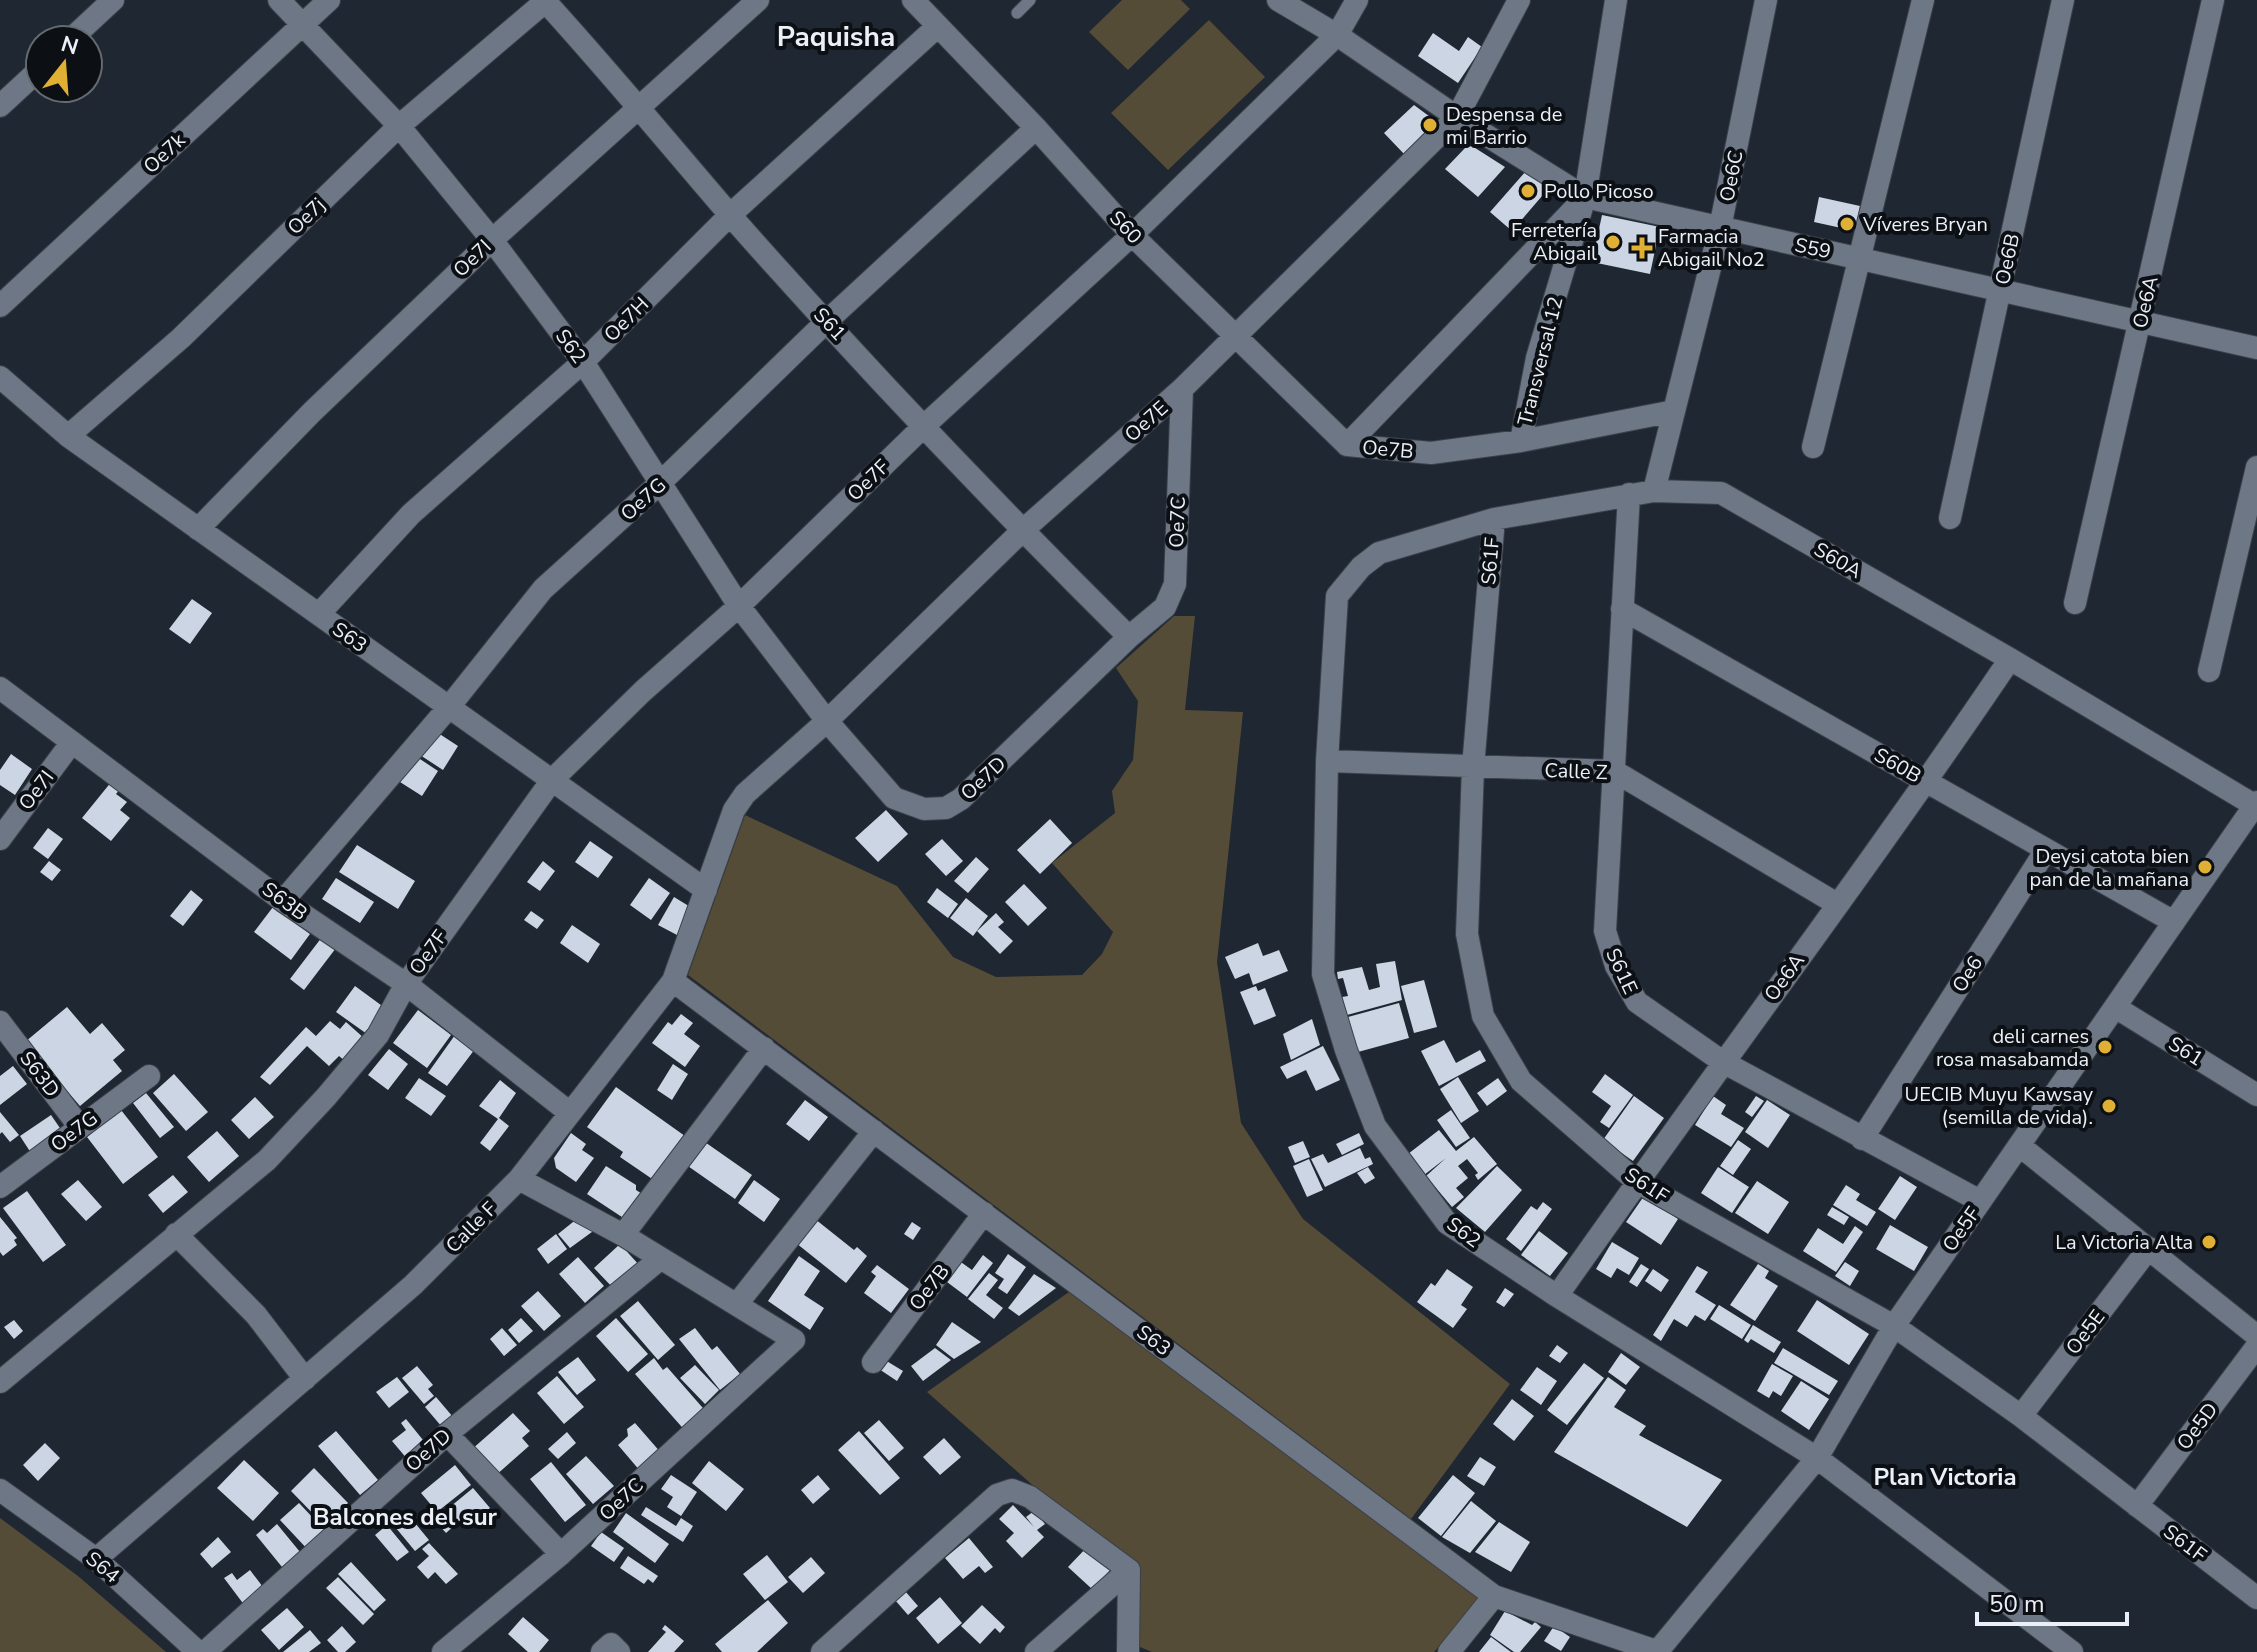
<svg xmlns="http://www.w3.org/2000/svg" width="2257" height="1652" viewBox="0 0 2257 1652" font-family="'Nunito Sans',sans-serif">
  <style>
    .green { fill: #554c37 }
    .building { fill: #cbd5e4 }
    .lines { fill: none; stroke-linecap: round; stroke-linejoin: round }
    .service-casing { stroke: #3b414a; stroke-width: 13 }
    .minor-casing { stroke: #3b414a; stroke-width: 24 }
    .tertiary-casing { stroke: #3b414a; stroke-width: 24 }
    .service { stroke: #6e7785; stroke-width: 11 }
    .minor { stroke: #6e7785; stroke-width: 22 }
    .tertiary { stroke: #6e7785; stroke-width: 22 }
    .poi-dot { fill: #dfb034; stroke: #0c1014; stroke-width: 3 }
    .labels { text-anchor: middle; stroke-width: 8; stroke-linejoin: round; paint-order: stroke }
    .poi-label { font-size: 20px; fill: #ebf0f8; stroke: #0c1014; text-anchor: end }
    .street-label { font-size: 20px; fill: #ebf0f8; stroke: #0c1014 }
    .quarter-label { font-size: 24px; font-weight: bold; fill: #ebf0f8; stroke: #0c1014 }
    .district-label { font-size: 28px; font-weight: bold; fill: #ebf0f8; stroke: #0c1014 }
  </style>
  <rect width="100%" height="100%" fill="#1f2732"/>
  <path class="green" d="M1122,0H1181L1190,9L1128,70L1089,32Z
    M1209,20L1265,77L1168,170L1111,113Z
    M1174,616H1195L1185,710L1243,712L1217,962L1241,1123L1303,1219L1510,1384L1411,1519L688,975L745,815L897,886L953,957L996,977L1082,975L1102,954L1113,932L1052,863L1115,813L1112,791L1133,760L1138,701L1116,668Z
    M1069,1292L1480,1598L1434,1652H1152L1128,1642L1129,1570L927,1392Z
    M0,1518L78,1576L166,1652H0Z"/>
  <path class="building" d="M1433,33L1459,51L1468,37L1482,47L1458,83L1418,56Z
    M1414,105L1437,122L1405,155L1384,133Z
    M1472,146L1505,167L1478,197L1445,169L1465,148Z
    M1526,171L1548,189L1512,231L1490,212Z
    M1819,197L1860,206L1855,231L1814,222Z
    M1602,215L1660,227L1650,274L1592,262Z
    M192,599L212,613L190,644L169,629Z
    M435,731L458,746L443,770L420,755Z
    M11,754L32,769L15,795L0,785V770Z
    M417,757L438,771L422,796L400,782Z
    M112,781L121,788L116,794L127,802L120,810L130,818L111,841L82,818Z
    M886,810L908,834L878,862L855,838Z
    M1050,819L1072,843L1040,874L1017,850Z
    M48,828L63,839L48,859L33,848Z
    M942,839L963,861L946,876L925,854Z
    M590,841L613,857L598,878L575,862Z
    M357,845L415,881L398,909L339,872Z
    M976,857L989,869L968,893L954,881Z
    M49,861L61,870L52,881L40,872Z
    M543,861L555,871L540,891L527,882Z
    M336,878L374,902L360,923L322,899Z
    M649,878L670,893L651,920L630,905Z
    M1024,884L1047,908L1028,926L1005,902Z
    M937,888L958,904L948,918L927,902Z
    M191,890L203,900L183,926L170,916Z
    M674,897L692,908L677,935L658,925Z
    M966,898L988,916L973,936L950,918Z
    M273,907L310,934L291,960L254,932Z
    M531,911L544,920L537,929L524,920Z
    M996,913L1004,922L998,927L1013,941L1000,954L977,931Z
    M572,925L600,944L588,963L560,943Z
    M322,937L336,948L304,990L290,979Z
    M1258,943L1263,956L1279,950L1288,971L1253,985L1249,973L1235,979L1225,957Z
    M1395,961L1402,1000L1347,1015L1342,997L1348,996L1343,978L1338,979L1337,972L1362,967L1369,990L1380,987L1376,964Z
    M1424,980L1437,1027L1414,1033L1401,986Z
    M355,986L385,1008L367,1034L336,1012Z
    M1256,986L1258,991L1265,988L1276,1016L1254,1025L1240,992Z
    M1399,1003L1409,1038L1358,1052L1348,1017Z
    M67,1007L90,1034L102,1023L125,1050L113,1060L122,1071L80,1106L25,1042Z
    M418,1010L451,1035L427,1068L393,1043Z
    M681,1014L693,1023L684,1034L700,1046L685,1067L652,1043L668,1022L672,1025Z
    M1312,1019L1320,1045L1291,1060L1283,1034Z
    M330,1021L340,1029L346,1022L365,1039L345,1061L339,1056L329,1066L307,1046L270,1085L260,1077L306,1027L316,1036Z
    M455,1035L475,1049L447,1086L428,1073Z
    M1444,1040L1456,1063L1480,1050L1486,1061L1439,1086L1421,1051Z
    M1323,1046L1340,1080L1316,1091L1306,1070L1287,1079L1280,1067Z
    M389,1049L408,1064L388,1090L368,1075Z
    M673,1064L688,1074L672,1100L657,1090Z
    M13,1066L27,1084L0,1105V1076Z
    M174,1074L208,1112L186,1131L153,1093Z
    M1605,1074L1633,1095L1609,1128L1600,1122L1611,1106L1592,1092Z
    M1458,1077L1479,1111L1461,1123L1440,1089Z
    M419,1078L446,1096L431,1116L405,1098Z
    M1498,1078L1507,1091L1487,1106L1477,1093Z
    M500,1080L516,1093L499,1118L509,1126L490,1151L480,1143L498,1119L479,1106Z
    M616,1087L692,1141L661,1185L620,1157L623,1152L587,1127Z
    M146,1093L174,1127L160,1138L133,1103Z
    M1634,1096L1664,1118L1633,1161L1603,1140Z
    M1713,1096L1726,1105L1721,1114L1744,1128L1731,1147L1695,1125Z
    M1756,1096L1764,1101L1752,1117L1745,1112Z
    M255,1097L274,1117L249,1139L231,1120Z
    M805,1100L828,1117L809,1141L786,1124Z
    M1767,1100L1790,1115L1768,1148L1745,1132Z
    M121,1110L158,1157L123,1184L87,1137Z
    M1451,1110L1470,1138L1456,1147L1437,1120Z
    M0,1112L19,1135L10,1142L2,1132L0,1134Z
    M51,1115L62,1131L31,1153L20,1136Z
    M1439,1130L1456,1151L1474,1137L1497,1164L1478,1180L1475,1175L1478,1173L1467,1159L1458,1166L1468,1178L1456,1188L1464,1197L1452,1207L1426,1176L1446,1158L1424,1175L1408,1154Z
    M217,1131L239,1156L209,1182L187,1157Z
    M571,1133L586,1144L582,1150L594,1158L576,1182L556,1168L554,1158Z
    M1359,1133L1364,1144L1342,1155L1336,1144Z
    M702,1140L752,1175L735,1199L685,1164Z
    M1738,1140L1751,1149L1733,1175L1720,1166Z
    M1303,1141L1310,1157L1295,1163L1288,1147Z
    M1360,1148L1365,1159L1370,1157L1373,1164L1325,1187L1311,1159L1323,1154L1328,1163Z
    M1309,1159L1323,1190L1307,1197L1293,1166Z
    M606,1166L636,1185V1190L647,1197L631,1223L587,1194Z
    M1497,1166L1522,1190L1485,1232L1456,1208Z
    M1368,1167L1375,1178L1365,1184L1357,1173Z
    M1718,1167L1749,1187L1732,1213L1701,1193Z
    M173,1175L188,1192L163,1213L148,1195Z
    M1900,1176L1917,1187L1895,1220L1878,1209Z
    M78,1180L102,1207L86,1221L61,1194Z
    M754,1180L780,1199L764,1222L738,1203Z
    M1757,1181L1789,1202L1768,1234L1735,1213Z
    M1846,1185L1860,1194L1856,1200L1876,1212L1867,1226L1833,1205Z
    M27,1191L66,1245L43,1262L3,1208Z
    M1644,1196L1678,1219L1661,1245L1626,1222Z
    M1543,1202L1552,1209L1521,1251L1506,1239L1531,1206L1537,1210Z
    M1832,1207L1849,1217L1844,1225L1827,1215Z
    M0,1217L17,1238L14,1240L17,1245L3,1256L0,1252Z
    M578,1218L596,1229L570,1248L558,1234Z
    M815,1219L854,1250L857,1247L867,1256L846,1283L796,1243Z
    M912,1222L921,1228L913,1240L904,1234Z
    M1890,1225L1928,1247L1914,1271L1876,1249Z
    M1855,1226L1863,1232L1836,1272L1803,1251L1818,1228L1843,1244Z
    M1539,1231L1568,1253L1550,1276L1521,1255Z
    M556,1234L567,1249L548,1264L537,1249Z
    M1612,1242L1639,1258L1629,1275L1617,1268L1611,1278L1596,1269Z
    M620,1244L640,1266L614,1289L594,1268Z
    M1008,1254L1026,1267L1007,1294L998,1288L1004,1279L995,1273Z
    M983,1255L993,1263L967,1297L943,1279L958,1260L972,1270Z
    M799,1256L820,1271L804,1295L824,1308L810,1330L768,1301Z
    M578,1257L604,1286L585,1303L559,1274Z
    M1845,1262L1859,1271L1850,1286L1835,1276Z
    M1641,1264L1649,1269L1637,1287L1629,1282Z
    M1758,1264L1769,1271L1765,1278L1778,1286L1755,1321L1730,1305Z
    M877,1265L909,1289L891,1313L864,1293L876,1276L871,1272Z
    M1697,1266L1708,1272L1695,1292L1716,1305L1705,1321L1695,1315L1687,1327L1674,1319L1661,1341L1653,1335Z
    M1447,1269L1473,1287L1461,1305L1467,1309L1453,1328L1417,1302L1431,1283L1435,1286Z
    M1653,1269L1669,1280L1661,1292L1645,1281Z
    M989,1273L998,1280L986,1295L1003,1308L994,1319L968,1299Z
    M1034,1274L1056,1288L1019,1316L1008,1308Z
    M1505,1288L1514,1294L1504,1307L1496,1302Z
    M538,1291L561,1316L544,1331L521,1306Z
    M1817,1300L1869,1334L1849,1365L1797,1331Z
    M638,1301L675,1345L658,1360L620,1316Z
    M1719,1305L1751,1325L1742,1339L1710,1319Z
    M521,1318L533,1331L519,1343L508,1330Z
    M616,1318L648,1354L628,1372L596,1336Z
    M14,1320L23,1331L14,1339L4,1327Z
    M952,1322L981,1342L954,1359L936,1345Z
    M1753,1325L1781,1342L1774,1353L1751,1339L1748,1343L1744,1340Z
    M502,1328L517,1345L504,1356L490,1339Z
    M695,1328L712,1350L717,1346L740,1374L720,1390L679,1339Z
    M1557,1345L1568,1353L1560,1363L1549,1356Z
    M935,1348L951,1360L923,1381L911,1366Z
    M1783,1348L1838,1381L1829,1395L1774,1363Z
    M1621,1353L1640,1367L1626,1385L1608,1372Z
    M578,1357L596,1380L577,1395L558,1372Z
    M654,1358L663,1370L667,1367L709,1415L688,1434L635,1374Z
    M885,1360L903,1371L897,1381L879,1369Z
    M1584,1363L1604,1378L1567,1425L1547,1410Z
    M1772,1364L1793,1376L1781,1396L1773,1391L1769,1398L1757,1391Z
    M695,1365L719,1390L705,1404L680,1378Z
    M417,1366L433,1385L428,1389L434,1396L424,1404L402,1378Z
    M1537,1367L1557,1381L1541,1405L1520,1390Z
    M557,1376L584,1407L564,1424L537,1393Z
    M397,1377L409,1392L389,1408L376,1392Z
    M1608,1377L1626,1390L1614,1407L1646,1426L1639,1435L1722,1480L1687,1527L1554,1452Z
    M1801,1381L1829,1399L1809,1430L1781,1411Z
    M436,1397L453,1417L442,1427L425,1407Z
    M1512,1399L1534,1416L1514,1441L1493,1424Z
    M513,1413L530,1431L522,1438L529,1446L495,1476L471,1450Z
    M406,1419L427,1445L408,1460L392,1441L406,1430L401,1423Z
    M879,1420L904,1448L889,1461L864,1433Z
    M635,1423L662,1454L641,1472L618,1445L628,1436L627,1429Z
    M336,1431L378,1480L360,1495L318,1446Z
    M859,1431L900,1478L880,1495L838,1450Z
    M567,1432L576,1443L558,1459L548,1449Z
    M944,1438L961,1457L940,1475L923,1457Z
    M45,1443L60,1458L38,1481L23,1465Z
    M586,1456L614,1486L593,1504L566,1474Z
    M1480,1457L1496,1467L1484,1486L1467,1476Z
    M244,1460L279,1493L253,1521L217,1488Z
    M709,1461L744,1489L726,1511L692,1483Z
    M551,1462L586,1505L565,1522L530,1479Z
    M455,1465L471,1485L437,1512L421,1493Z
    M314,1468L348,1503L325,1526L291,1491Z
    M671,1475L697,1492L681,1516L667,1507L673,1497L661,1489Z
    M818,1475L830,1489L813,1504L801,1490Z
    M1453,1475L1475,1493L1441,1536L1418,1518Z
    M473,1488L490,1508L472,1524L465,1516L446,1533L433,1518L436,1514L439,1516Z
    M1471,1501L1496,1521L1470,1553L1442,1537Z
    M299,1503L330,1536L311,1553L280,1520Z
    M1013,1505L1034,1527L1026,1517L1034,1511L1045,1524L1037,1530L1044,1537L1022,1558L1006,1541L1014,1533L999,1519Z
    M646,1507L676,1526L681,1518L693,1526L683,1542L641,1515Z
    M405,1511L429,1540L415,1551L391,1522Z
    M626,1513L669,1544L655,1563L613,1532Z
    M1499,1522L1530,1542L1511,1572L1475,1552Z
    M277,1524L300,1552L282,1567L256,1535L263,1529L267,1533Z
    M387,1525L409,1552L397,1561L375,1535Z
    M601,1532L624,1548L614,1562L591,1546Z
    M218,1537L231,1552L212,1568L200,1554Z
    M969,1538L993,1567L985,1573L979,1566L963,1579L945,1558Z
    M429,1543L458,1574L446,1584L435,1572L428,1579L417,1567L429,1556L422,1549Z
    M1089,1545L1113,1567L1092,1589L1068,1567Z
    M767,1555L788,1582L765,1600L743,1574Z
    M628,1556L658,1576L653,1583L648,1579L644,1584L620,1568Z
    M811,1557L825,1573L803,1593L788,1577Z
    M351,1562L386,1600L374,1611L338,1574Z
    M250,1570L266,1591L245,1606L224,1578L232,1573L237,1580Z
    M338,1577L374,1614L363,1625L326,1588Z
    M905,1591L918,1606L908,1615L895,1600Z
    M940,1597L962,1623L938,1644L916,1618Z
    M768,1600L788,1623L757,1652H722L715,1644Z
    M982,1605L1005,1627L1000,1633L995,1628L980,1644L961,1626Z
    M287,1608L304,1627L279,1650L261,1630Z
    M1505,1611L1532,1625L1535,1622L1541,1627L1520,1652H1514L1490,1635Z
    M523,1617L549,1640L539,1652H528L508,1634Z
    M665,1625L684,1641L674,1652H648L666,1632L662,1629Z
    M342,1626L356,1642L345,1652H338L327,1640Z
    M1554,1626L1570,1637L1561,1651L1544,1641Z
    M310,1630L321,1643L309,1652H283Z
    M1491,1637L1511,1652H1479Z"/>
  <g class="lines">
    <defs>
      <path id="service" d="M1017,13L1030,0"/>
      <path id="minor" d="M279,0L399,126L492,240L583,362L739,606L827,721L894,798L924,809L946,808L961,799L1129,637L1165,607L1175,584L1182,389
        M544,0C608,70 668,143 730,215C858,360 992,501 1129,637
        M913,0L1036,128L1132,235L1347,445
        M70,40L113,0
        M0,106L40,69
        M0,306L329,0
        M0,377L68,436L706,890
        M68,436L181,338L399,126L547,0
        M1521,441L1537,358L1585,197L1616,0
        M1347,445L1582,201
        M1347,445L1431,453L1521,441L1674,411
        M1813,447L1923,0
        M1654,491L1720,228L1766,0
        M1629,494L1605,931L1616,966L1637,1002L1723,1062L1980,1201
        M1950,518L2063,0
        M1494,519L1473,767L1467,934L1483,1016L1521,1081L1637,1182L1894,1326L2021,1416L2257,1598
        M198,529L312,412L492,240L758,0
        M2075,603L2213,0
        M1622,609L2174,922
        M319,614L411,514L583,362L730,215L938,26
        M2209,671L2257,467
        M0,688L283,901L406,984L570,1113
        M1327,761L1614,771L1837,904
        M0,839L72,742
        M283,901L449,707L543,589L659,484L827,321L1036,128
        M673,981L1494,1596L1659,1652
        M2115,1007L2257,1095
        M0,1022L79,1126
        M1862,1139L2046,850
        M2020,1146L2257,1336
        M0,1187L149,1076
        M176,1234L256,1315L305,1379
        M623,1235L764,1048
        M1557,1296C1706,1083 1864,875 2010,659
        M737,1304L874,1131
        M873,1362L984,1213
        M0,1382L267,1160L326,1097L378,1035L406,984L552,780L643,691L739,606L924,426L1132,235L1337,35L1357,0
        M2021,1416L2149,1248
        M447,1434L561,1554
        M0,1490L96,1559L198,1652
        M2137,1506L2257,1346
        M96,1559L413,1285L519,1179L673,981L734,810L745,794L827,721L1022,531L1182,389L1457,117L1519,0
        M205,1652L447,1434L660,1259
        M443,1652L561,1554L794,1340L623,1235L519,1179
        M602,1652L611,1644L619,1652
        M822,1652L997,1495L1012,1490L1030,1497L1129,1570
        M1036,1652L1129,1570
        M1128,1652L1129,1570
        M1449,1652L1494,1596
        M1657,1652L1817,1458L1894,1326L2257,802
        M2072,1652L1817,1458L1557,1296L1447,1223L1375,1126L1346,1050L1323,974L1327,761L1337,596L1361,567L1379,553L1494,519L1654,491L1721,493L2010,659L2254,805"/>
      <path id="tertiary" d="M1278,0L1337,35L1457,117L1585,197L2257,348"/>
    </defs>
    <use href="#service" class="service-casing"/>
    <use href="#minor" class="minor-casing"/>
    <use href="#tertiary" class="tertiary-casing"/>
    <use href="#service" class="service"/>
    <use href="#minor" class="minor"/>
    <use href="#tertiary" class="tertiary"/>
  </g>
  <g class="poi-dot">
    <circle cx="1430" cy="125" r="8"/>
    <circle cx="1528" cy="191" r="8"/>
    <circle cx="1847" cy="224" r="8"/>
    <circle cx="1613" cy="242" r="8"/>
    <path d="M1638 236h8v8h8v8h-8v8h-8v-8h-8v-8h8z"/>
    <circle cx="2205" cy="867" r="8"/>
    <circle cx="2105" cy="1047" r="8"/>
    <circle cx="2109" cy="1106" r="8"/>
    <circle cx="2209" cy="1242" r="8"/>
  </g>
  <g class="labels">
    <g class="poi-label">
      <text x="1446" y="121" text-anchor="start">Despensa de<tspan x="1446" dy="23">mi Barrio</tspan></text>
      <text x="1544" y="198" text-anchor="start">Pollo Picoso</text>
      <text x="1863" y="231" text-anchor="start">Víveres Bryan</text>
      <text x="1597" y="237">Ferretería<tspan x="1597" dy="23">Abigail</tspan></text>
      <text x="1658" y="243" text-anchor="start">Farmacia<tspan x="1658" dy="23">Abigail No2</tspan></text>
      <text x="2189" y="863">Deysi catota bien<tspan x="2189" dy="23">pan de la mañana</tspan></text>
      <text x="2089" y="1043">deli carnes<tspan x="2089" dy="23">rosa masabamda</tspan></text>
      <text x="2093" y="1101">UECIB Muyu Kawsay<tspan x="2093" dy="23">(semilla de vida).</tspan></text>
      <text x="2193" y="1249">La Victoria Alta</text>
    </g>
    <g class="street-label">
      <text transform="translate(164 153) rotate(-43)" y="7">Oe7k</text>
      <text transform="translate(1731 176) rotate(-79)" y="7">Oe6C</text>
      <text transform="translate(306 216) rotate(-44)" y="7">Oe7j</text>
      <text transform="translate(1126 227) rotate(47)" y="7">S60</text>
      <text transform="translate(1813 248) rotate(12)" y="7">S59</text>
      <text transform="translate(472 258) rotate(-44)" y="7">Oe7I</text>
      <text transform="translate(2007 259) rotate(-78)" y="7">Oe6B</text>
      <text transform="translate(2145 302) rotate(-77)" y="7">Oe6A</text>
      <text transform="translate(626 319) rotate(-45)" y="7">Oe7H</text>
      <text transform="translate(830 324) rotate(47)" y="7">S61</text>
      <text transform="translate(571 346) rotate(54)" y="7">S62</text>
      <text transform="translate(1540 361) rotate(-76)" y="7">Transversal 12</text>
      <text transform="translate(1146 421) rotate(-42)" y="7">Oe7E</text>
      <text transform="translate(1388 449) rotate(5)" y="7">Oe7B</text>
      <text transform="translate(868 480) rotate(-44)" y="7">Oe7F</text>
      <text transform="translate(643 499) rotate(-42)" y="7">Oe7G</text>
      <text transform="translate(1177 522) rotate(-88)" y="7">Oe7C</text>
      <text transform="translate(1838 560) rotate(30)" y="7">S60A</text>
      <text transform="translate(1490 561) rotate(-85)" y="7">S61F</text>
      <text transform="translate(350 637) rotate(35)" y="7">S63</text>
      <text transform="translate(1898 765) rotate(29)" y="7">S60B</text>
      <text transform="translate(1576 771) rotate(2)" y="7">Calle Z</text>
      <text transform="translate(983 778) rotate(-43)" y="7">Oe7D</text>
      <text transform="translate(36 790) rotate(-53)" y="7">Oe7I</text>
      <text transform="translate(285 901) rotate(36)" y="7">S63B</text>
      <text transform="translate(428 952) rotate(-54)" y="7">Oe7F</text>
      <text transform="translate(1622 971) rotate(65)" y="7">S61E</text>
      <text transform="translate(1967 974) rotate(-58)" y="7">Oe6</text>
      <text transform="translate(1784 977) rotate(-54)" y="7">Oe6A</text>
      <text transform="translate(2186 1051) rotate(32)" y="7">S61</text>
      <text transform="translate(40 1074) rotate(53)" y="7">S63D</text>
      <text transform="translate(74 1131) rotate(-37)" y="7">Oe7G</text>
      <text transform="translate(1647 1185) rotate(33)" y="7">S61F</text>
      <text transform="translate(471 1227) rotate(-45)" y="7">Calle F</text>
      <text transform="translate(1961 1229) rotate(-55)" y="7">Oe5F</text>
      <text transform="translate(1464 1232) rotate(37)" y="7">S62</text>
      <text transform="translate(929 1287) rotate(-53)" y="7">Oe7B</text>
      <text transform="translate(2085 1332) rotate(-53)" y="7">Oe5E</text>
      <text transform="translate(1154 1340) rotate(37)" y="7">S63</text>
      <text transform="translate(2197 1426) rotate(-53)" y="7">Oe5D</text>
      <text transform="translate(428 1450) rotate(-42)" y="7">Oe7D</text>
      <text transform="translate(621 1499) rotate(-43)" y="7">Oe7C</text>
      <text transform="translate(2185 1543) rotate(37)" y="7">S61F</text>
      <text transform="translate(103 1567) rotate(40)" y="7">S64</text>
    </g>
    <g class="quarter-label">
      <text x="1945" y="1485">Plan Victoria</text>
      <text x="405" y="1525">Balcones del sur</text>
    </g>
    <g class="district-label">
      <text x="836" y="46">Paquisha</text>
    </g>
  </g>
  <g transform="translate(64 64) rotate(17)"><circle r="38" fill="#0c1014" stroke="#656a6f" stroke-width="2"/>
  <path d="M0-6L14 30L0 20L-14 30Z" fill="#dfb034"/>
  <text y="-12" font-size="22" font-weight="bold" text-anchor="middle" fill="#ebf0f8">N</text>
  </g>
  <path d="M1977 1612v12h150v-12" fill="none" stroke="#ebf0f8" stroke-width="4"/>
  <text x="1989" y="1612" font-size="24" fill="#ebf0f8" stroke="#0c1014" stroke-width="6" paint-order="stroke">50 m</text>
</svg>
